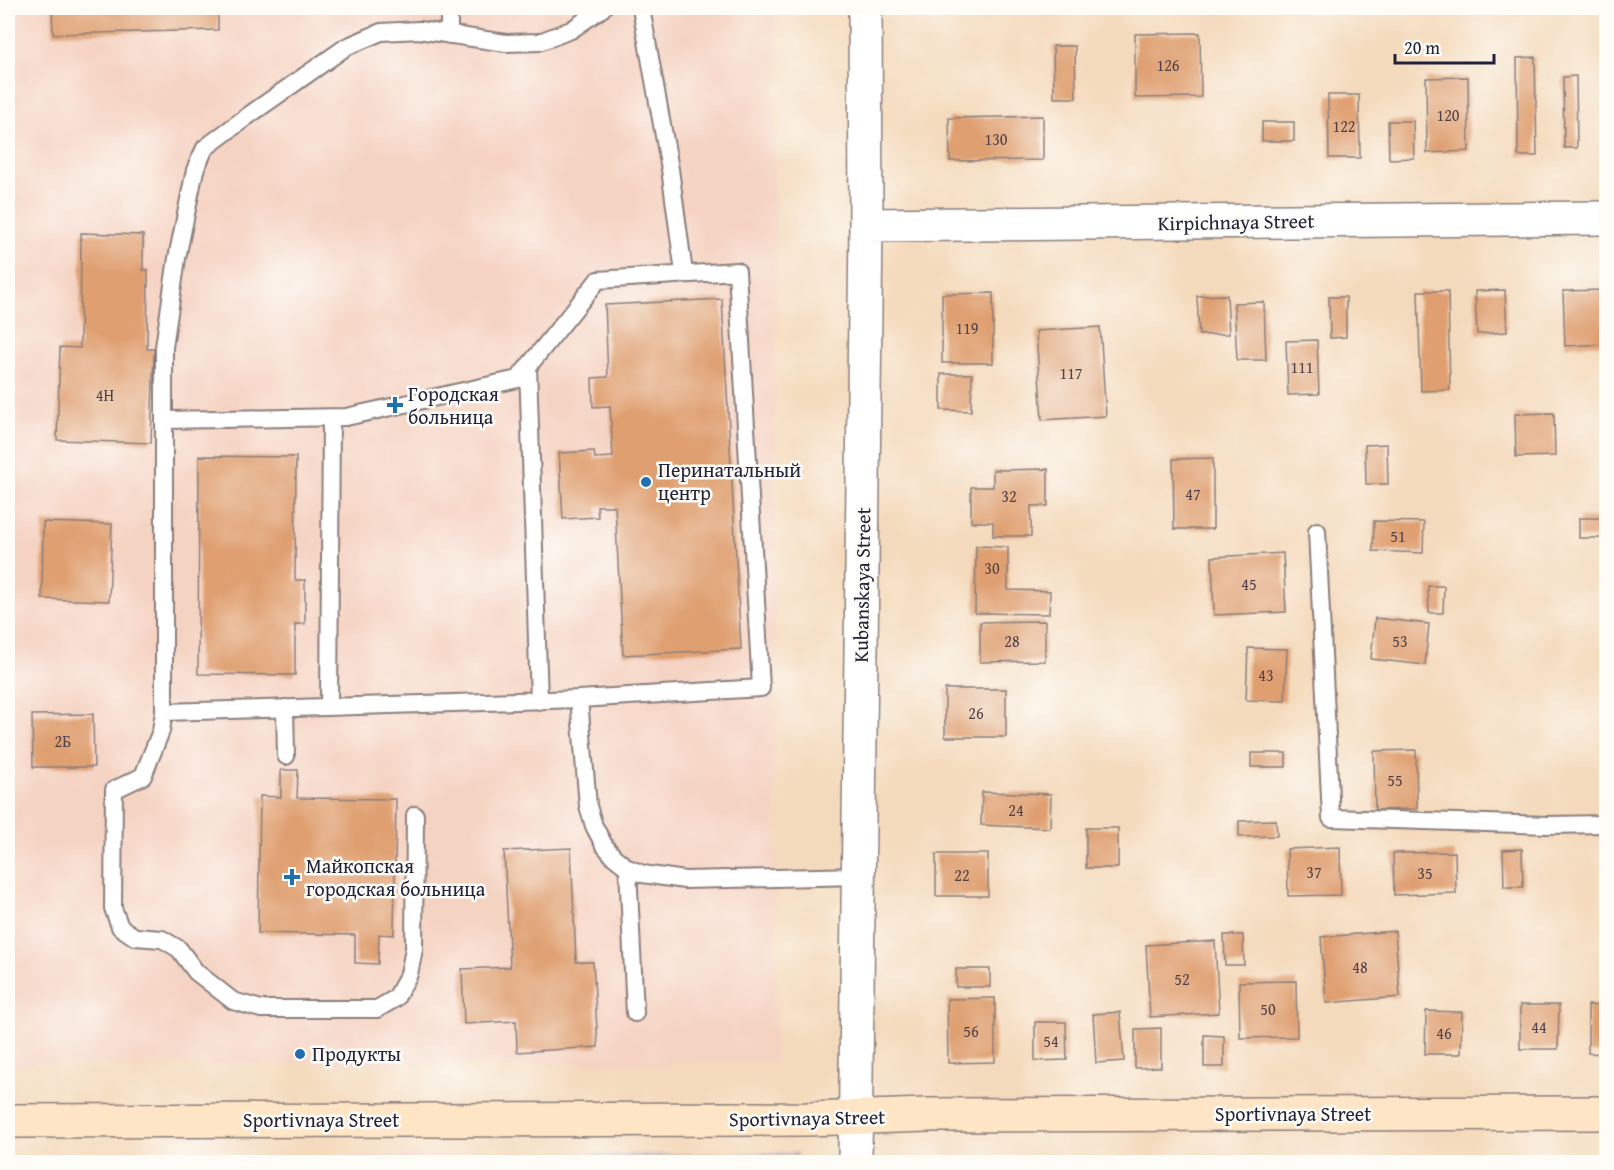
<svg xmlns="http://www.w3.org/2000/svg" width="1614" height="1170" viewBox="0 0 1614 1170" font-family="'Gentium Book Plus',serif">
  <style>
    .built { fill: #f5d3c2 }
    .industrial { fill: url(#industrial-furrows) }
    .building { fill: #df9f70 }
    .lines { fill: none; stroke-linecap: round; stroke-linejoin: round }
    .lane-casing { stroke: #8b7e7c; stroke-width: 20 }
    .street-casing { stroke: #8b7e7c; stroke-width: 36 }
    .secondary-casing { stroke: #8b7e7c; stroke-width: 36 }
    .lane { stroke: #fff; stroke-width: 16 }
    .street { stroke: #fff; stroke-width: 33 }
    .secondary { stroke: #fee5c5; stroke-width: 33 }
    .poi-dot { fill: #1f6fb2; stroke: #fdfcf7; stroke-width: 2 }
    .labels { text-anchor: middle; stroke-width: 5; stroke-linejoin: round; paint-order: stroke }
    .number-label { font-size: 16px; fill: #514148 }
    .street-label { font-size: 20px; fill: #22223b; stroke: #fdfcf7 }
    .poi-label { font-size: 20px; fill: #22223b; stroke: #fdfcf7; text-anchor: start }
  </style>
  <defs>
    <pattern id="industrial-furrows" width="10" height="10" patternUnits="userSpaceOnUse" patternTransform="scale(1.5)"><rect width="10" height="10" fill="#d1c0bd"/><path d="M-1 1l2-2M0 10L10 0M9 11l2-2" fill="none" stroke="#b3a5a3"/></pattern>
  </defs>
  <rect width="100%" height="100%" fill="#fdfcf7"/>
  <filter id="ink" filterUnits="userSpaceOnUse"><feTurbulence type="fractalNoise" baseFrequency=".0167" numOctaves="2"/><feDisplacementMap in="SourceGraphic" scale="12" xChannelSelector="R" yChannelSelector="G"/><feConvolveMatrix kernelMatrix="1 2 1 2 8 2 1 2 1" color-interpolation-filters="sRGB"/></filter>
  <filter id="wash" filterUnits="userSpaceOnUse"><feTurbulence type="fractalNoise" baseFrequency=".008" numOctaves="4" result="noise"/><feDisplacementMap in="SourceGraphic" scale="24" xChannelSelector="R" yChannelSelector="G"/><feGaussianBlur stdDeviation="1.35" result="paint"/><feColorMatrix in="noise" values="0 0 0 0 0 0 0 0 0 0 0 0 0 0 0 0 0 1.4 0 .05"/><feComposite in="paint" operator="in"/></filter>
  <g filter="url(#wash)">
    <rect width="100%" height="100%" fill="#f4dabc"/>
    <path class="built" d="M14,8H775L776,1064H14Z
      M546,1155V1162H132V1157Z"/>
    <path class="industrial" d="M798,1152L799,1162H546V1155Z"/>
    <g id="blocks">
      <path class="building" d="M52,8H218V30L53,34Z
        M1200,33L1201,97L1135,98V34Z
        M1053,46H1075L1076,98H1054Z
        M1535,57L1537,156H1518L1517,58Z
        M1576,76L1577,148H1564L1563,77Z
        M1468,77L1469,151L1427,153L1426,78Z
        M1328,95H1359L1360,158H1329Z
        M1043,116V160L950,161L949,118Z
        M1388,121H1413L1414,158L1389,159Z
        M1262,122H1294V141H1262Z
        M81,233L143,235V270H148L147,349H154L151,443L57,440L60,347L80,348Z
        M1505,290L1507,332L1477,334L1475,291Z
        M1606,290V344L1565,346L1563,291Z
        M1418,291H1448L1450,390L1421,391Z
        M993,293V363H942V294Z
        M1227,295L1229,334L1199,335L1197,296Z
        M1329,297H1346V337L1330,338Z
        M722,299L741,649L623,655L615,506H597L598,517L563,519L559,453L594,451L595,458L613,457L610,406L593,407L592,378L608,377L605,305Z
        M1264,302L1266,360H1237L1234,303Z
        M1100,327L1106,416L1042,420L1036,331Z
        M1317,340L1319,394L1288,395L1286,341Z
        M941,374H972L971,411L941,410Z
        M1554,413L1555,456L1516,457L1515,414Z
        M1387,444L1388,484H1366L1365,445Z
        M199,456L296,457L295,580H305V624H295V675L198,674Z
        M1213,458V529H1174L1173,459Z
        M1048,469V506H1031V536H993V522H971V487H993V470Z
        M1579,518H1606V538H1579Z
        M1374,521L1424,522L1423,553L1373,551Z
        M43,522L112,524L109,601L42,599Z
        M976,546L1008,547V590L1050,591L1049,614L975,613Z
        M1283,553L1286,612L1214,615L1212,557Z
        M1428,586H1444L1443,613H1429Z
        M1375,618L1429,624L1425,665L1371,659Z
        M1045,621V661L980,662V622Z
        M1248,648L1287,649L1285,701L1246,700Z
        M945,689H1006V737H945Z
        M93,714L94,767H33L32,715Z
        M1416,750L1417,809L1375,810L1374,751Z
        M1251,753H1286V767H1251Z
        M281,770H298L297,798L396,799L394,935L379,934L378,964L355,963V935L258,933L260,796L281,797Z
        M982,792L1051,794L1050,828L981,825Z
        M1276,820L1277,836L1239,837V821Z
        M1086,828H1118V868H1086Z
        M1340,847L1341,895L1288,896L1287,849Z
        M571,848L576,962H593L598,1047L517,1052L516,1021L464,1024L462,969L510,967L504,851Z
        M1522,849L1523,887H1504L1503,850Z
        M1455,852L1456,893L1394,895L1393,853Z
        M936,854H988V896H936Z
        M1395,931L1400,997L1326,1003L1321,937Z
        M1224,935H1243L1244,965H1225Z
        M1215,941L1219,1013L1150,1017L1146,945Z
        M956,969H990V987H956Z
        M1296,981L1297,1037L1240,1038L1239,982Z
        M995,998V1062L948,1063L947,999Z
        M1520,1005H1559L1558,1049H1520Z
        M1588,1005L1604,1006V1054L1588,1053Z
        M1426,1011L1462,1012L1461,1054H1425Z
        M1120,1012L1124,1061L1096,1063L1093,1014Z
        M1035,1022H1066L1067,1060L1035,1061Z
        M1161,1028V1067L1135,1068V1029Z
        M1204,1035L1224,1036V1067H1204Z"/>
    </g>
  </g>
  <g filter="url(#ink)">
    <use href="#blocks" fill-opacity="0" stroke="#8b7e7c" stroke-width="1.5"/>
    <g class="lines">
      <defs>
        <path id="lane" d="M449,8V35
          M641,8L670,169L684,273
          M528,366L539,701
          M164,420V347L177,258L195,170L205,148L245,118L346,47L381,32L419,30L506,43L539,42L571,30L603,8
          M1317,531L1331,818L1548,825L1606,824
          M329,707L331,418
          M285,708L286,756
          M164,712L579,699L588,806L594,826L604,845L614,857L628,868L643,874L685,880L859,876
          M415,815L414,949L409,974L396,998L377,1009H261L233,1001L196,972L179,949L162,939L135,937L120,927L113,908L114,790L143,776L161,731L164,712V420L346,417L518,379L598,280L737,271L761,688L579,699
          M628,868L635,1013"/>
        <path id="street" d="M866,225L1606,218
          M855,1162L866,225L865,8"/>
        <path id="secondary" d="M8,1121L807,1119L927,1115L1606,1113"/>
      </defs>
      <use href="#lane" class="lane-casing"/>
      <use href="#street" class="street-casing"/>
      <use href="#secondary" class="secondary-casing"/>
      <use href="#lane" class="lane"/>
      <use href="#street" class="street"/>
      <use href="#secondary" class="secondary"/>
    </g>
  </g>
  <g class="poi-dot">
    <path d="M392 396h6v6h6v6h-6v6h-6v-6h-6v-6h6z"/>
    <circle cx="646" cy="482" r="6"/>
    <path d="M289 868h6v6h6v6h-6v6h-6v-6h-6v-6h6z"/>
    <circle cx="300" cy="1054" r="6"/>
  </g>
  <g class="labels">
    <g class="number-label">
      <text x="1168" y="71">126</text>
      <text x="1448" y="121">120</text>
      <text x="1344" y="132">122</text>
      <text x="996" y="145">130</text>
      <text x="967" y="334">119</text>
      <text x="1302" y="373">111</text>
      <text x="1071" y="379">117</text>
      <text x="105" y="401">4Н</text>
      <text x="1193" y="500">47</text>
      <text x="1009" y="502">32</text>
      <text x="1398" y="542">51</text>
      <text x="992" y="574">30</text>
      <text x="1249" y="590">45</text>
      <text x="1012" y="647">28</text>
      <text x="1400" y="647">53</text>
      <text x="1266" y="681">43</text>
      <text x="976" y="719">26</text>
      <text x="63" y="747">2Б</text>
      <text x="1395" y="786">55</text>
      <text x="1016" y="816">24</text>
      <text x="1314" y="878">37</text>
      <text x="1425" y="879">35</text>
      <text x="962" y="881">22</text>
      <text x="1360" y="973">48</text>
      <text x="1182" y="985">52</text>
      <text x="1268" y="1015">50</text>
      <text x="1539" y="1033">44</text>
      <text x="971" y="1037">56</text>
      <text x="1444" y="1039">46</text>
      <text x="1051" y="1047">54</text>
    </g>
    <g class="street-label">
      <text transform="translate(1236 222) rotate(-1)" y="7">Kirpichnaya Street</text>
      <text transform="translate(862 585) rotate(-89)" y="7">Kubanskaya Street</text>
      <text x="1293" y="1121">Sportivnaya Street</text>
      <text transform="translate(807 1118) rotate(-1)" y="7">Sportivnaya Street</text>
      <text x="321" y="1127">Sportivnaya Street</text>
    </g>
    <g class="poi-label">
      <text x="408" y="401">Городская<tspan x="408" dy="23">больница</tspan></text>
      <text x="658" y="477">Перинатальный<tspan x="658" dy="23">центр</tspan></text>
      <text x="306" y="873">Майкопская<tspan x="306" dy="23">городская больница</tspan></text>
      <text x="312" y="1061">Продукты</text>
    </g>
  </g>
  <rect width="1614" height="1170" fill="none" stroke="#fdfcf7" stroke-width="30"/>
  <path d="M1395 54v9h99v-9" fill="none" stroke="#22223b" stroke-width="3"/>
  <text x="1404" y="54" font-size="18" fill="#22223b" stroke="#fdfcf7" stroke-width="4.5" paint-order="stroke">20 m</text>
</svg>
